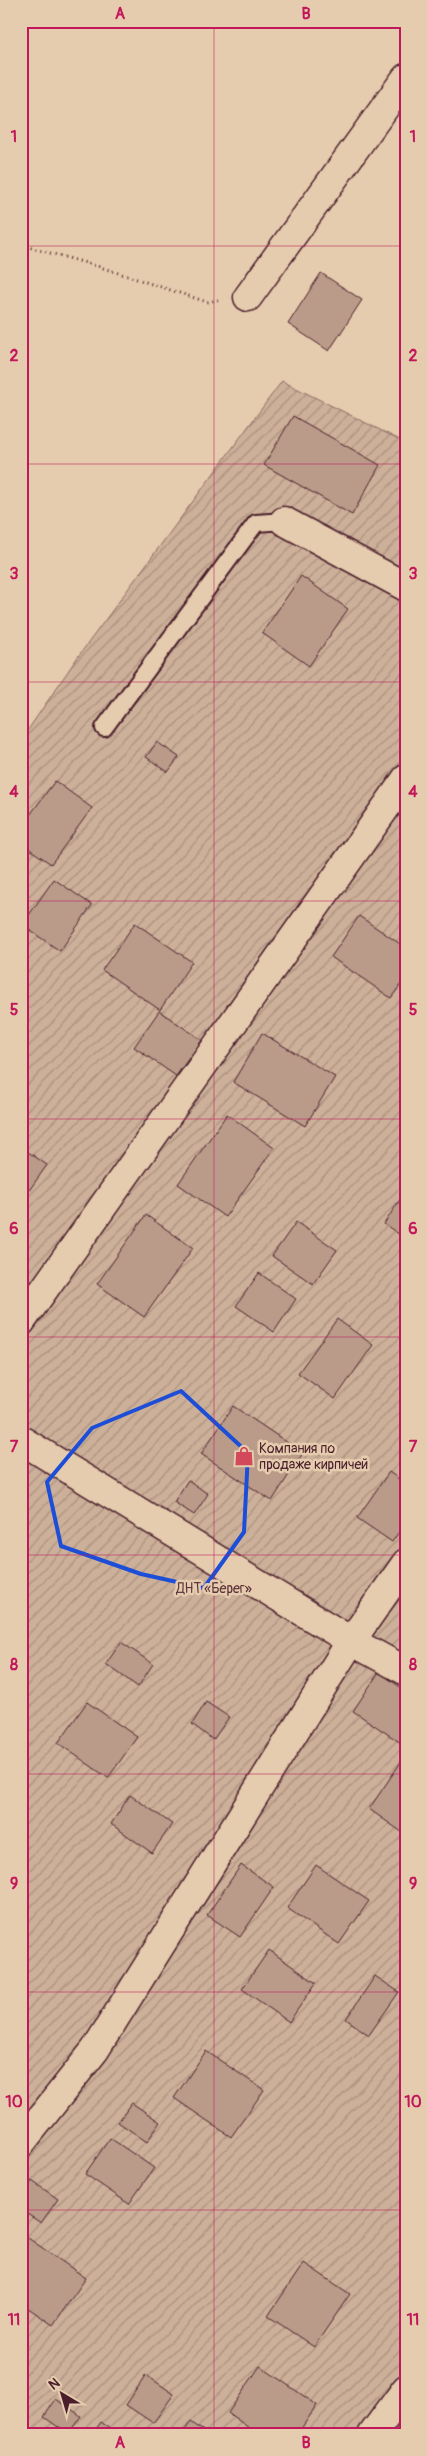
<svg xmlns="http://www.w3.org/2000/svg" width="427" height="2456" viewBox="0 0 427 2456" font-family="Pangolin,sans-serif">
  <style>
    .garden { fill: url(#garden-furrows); stroke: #8c6862 }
    .building { fill: #ba9b8a; stroke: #4a1f2b }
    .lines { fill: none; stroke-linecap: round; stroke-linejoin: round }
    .service-casing { stroke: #4a1f2b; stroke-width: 20 }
    .minor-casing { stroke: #4a1f2b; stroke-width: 31 }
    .path { stroke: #4a1f2b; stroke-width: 3; stroke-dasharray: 1 4; stroke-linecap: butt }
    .service { stroke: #e6ccae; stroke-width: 16 }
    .minor { stroke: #e6ccae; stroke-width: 28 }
    .marked { fill: none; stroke: #1d4ed8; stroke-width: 4; stroke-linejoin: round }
    .grid { fill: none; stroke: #c2185b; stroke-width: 1; stroke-opacity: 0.55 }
    .labels { text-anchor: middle; stroke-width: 5; stroke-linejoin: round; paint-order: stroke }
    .poi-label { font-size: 14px; fill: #4a1f2b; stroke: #e6ccae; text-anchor: start }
    .park-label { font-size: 14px; fill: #5e353c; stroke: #e6ccae }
    .neatline { fill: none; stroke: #c2185b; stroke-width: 2 }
    .grid-label { font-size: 16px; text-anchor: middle; font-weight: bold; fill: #c2185b }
  </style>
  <defs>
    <pattern id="garden-furrows" width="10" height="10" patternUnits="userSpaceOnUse" patternTransform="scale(1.25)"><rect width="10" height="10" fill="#cdb099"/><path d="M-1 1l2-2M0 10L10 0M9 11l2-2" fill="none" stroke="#a88f7d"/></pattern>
  </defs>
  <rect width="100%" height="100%" fill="#e6ccae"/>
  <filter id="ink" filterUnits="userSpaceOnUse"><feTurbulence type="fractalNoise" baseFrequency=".02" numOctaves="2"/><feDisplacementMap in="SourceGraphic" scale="10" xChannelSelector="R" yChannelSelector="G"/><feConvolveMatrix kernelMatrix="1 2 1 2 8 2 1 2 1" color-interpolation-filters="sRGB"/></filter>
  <g filter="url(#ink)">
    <path class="garden" d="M282,381L406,443V2435H21V740L77,658Z"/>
    <path class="building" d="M321,273L362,300L329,351L288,324Z
      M293,416L380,465L352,515L264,465Z
      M301,576L348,609L309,666L262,633Z
      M157,742L179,757L168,772L146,757Z
      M55,781L92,808L51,864L21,843V827Z
      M54,879L92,905L60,951L22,925Z
      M359,916L406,948V977L391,998L331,957Z
      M135,923L192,962L160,1010L102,970Z
      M159,1011L202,1040L176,1076L134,1047Z
      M262,1033L335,1077L305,1126L233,1082Z
      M227,1114L274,1148L225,1217L178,1184Z
      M21,1147L47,1165L21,1202Z
      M401,1198L406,1201V1239L384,1224Z
      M146,1215L193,1248L144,1317L97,1284Z
      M296,1222L337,1250L313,1284L272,1256Z
      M259,1273L296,1299L274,1332L236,1306Z
      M337,1319L373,1345L335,1399L298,1373Z
      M233,1406L303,1453L272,1501L201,1454Z
      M389,1472L406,1484V1522L392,1542L357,1518Z
      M188,1480L208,1494L194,1515L174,1502Z
      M121,1642L153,1664L138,1687L106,1664Z
      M379,1672L406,1691L404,1745L353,1711Z
      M87,1702L137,1737L108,1778L58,1743Z
      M206,1702L229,1717L213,1740L192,1724Z
      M401,1762L406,1765V1835L369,1809Z
      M130,1795L172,1824L152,1853L111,1824Z
      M241,1865L274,1887L240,1937L207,1915Z
      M316,1865L369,1901L339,1944L287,1908Z
      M269,1950L316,1983L289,2022L242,1989Z
      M375,1976L399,1992L369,2035L346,2019Z
      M206,2051L264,2090L231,2137L174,2098Z
      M132,2103L160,2122L147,2142L118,2122Z
      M110,2138L154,2168L129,2204L85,2174Z
      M32,2181L58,2199L41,2223L21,2210V2197Z
      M28,2238L86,2278L53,2325L21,2303V2248Z
      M304,2263L350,2294L314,2347L268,2316Z
      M260,2366L317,2405L297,2435H259L228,2413Z
      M146,2375L174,2394L153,2423L126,2405Z
      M56,2399L81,2416L68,2434L44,2417Z
      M101,2422L119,2435H92Z
      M191,2422L209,2435H181Z"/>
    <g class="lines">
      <defs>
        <path id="service" d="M104,728L256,523L284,521"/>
        <path id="minor" d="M248,297L406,78
          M284,521L406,587
          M21,1322L406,779
          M21,1440L351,1641L406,1671
          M21,2143L95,2050L351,1641L406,1563
          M372,2435L406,2389"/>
      </defs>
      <use href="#service" class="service-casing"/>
      <use href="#minor" class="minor-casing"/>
      <path class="path" d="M21,245L97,266L207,302L218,300"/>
      <use href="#service" class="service"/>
      <use href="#minor" class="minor"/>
    </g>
  </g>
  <path class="marked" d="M181,1391L248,1453L244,1532L204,1588L141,1574L61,1546L47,1482L92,1428Z"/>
  <path class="grid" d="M214,21V2435M21,246H406M21,464H406M21,682H406M21,901H406M21,1119H406M21,1337H406M21,1555H406M21,1774H406M21,1992H406M21,2210H406"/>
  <defs>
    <symbol id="shop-bare" viewBox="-9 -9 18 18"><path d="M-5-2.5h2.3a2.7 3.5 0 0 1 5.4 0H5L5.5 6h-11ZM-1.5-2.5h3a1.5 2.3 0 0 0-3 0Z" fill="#d1495b" stroke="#e6ccae" stroke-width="2.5" paint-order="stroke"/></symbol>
  </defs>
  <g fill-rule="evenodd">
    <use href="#shop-bare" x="230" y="1442" width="28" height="28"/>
  </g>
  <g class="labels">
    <g class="poi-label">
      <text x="259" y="1453">Компания по<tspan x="259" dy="16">продаже кирпичей</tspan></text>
    </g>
    <g class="park-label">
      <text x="214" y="1593">ДНТ «Берег»</text>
    </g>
  </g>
  <rect width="427" height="2456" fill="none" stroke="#e6ccae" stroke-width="55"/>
  <g transform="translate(62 2394) rotate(322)" stroke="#e6ccae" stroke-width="4" paint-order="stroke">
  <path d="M0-4L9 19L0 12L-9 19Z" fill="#4a1f2b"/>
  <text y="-8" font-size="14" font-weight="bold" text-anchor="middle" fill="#4a1f2b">N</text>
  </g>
  <rect x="28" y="28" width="372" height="2400" class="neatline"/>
  <g class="grid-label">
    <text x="120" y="19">A</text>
    <text x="306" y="19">B</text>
    <text x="14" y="142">1</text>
    <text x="413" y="142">1</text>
    <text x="14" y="361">2</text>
    <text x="413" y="361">2</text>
    <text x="14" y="579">3</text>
    <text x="413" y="579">3</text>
    <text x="14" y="797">4</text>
    <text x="413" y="797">4</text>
    <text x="14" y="1015">5</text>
    <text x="413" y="1015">5</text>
    <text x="14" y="1234">6</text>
    <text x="413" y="1234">6</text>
    <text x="14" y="1452">7</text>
    <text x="413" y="1452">7</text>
    <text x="14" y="1670">8</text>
    <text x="413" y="1670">8</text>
    <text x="14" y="1889">9</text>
    <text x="413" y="1889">9</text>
    <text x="14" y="2107">10</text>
    <text x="413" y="2107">10</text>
    <text x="14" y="2325">11</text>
    <text x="413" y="2325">11</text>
    <text x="120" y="2448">A</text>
    <text x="306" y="2448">B</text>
  </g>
</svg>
